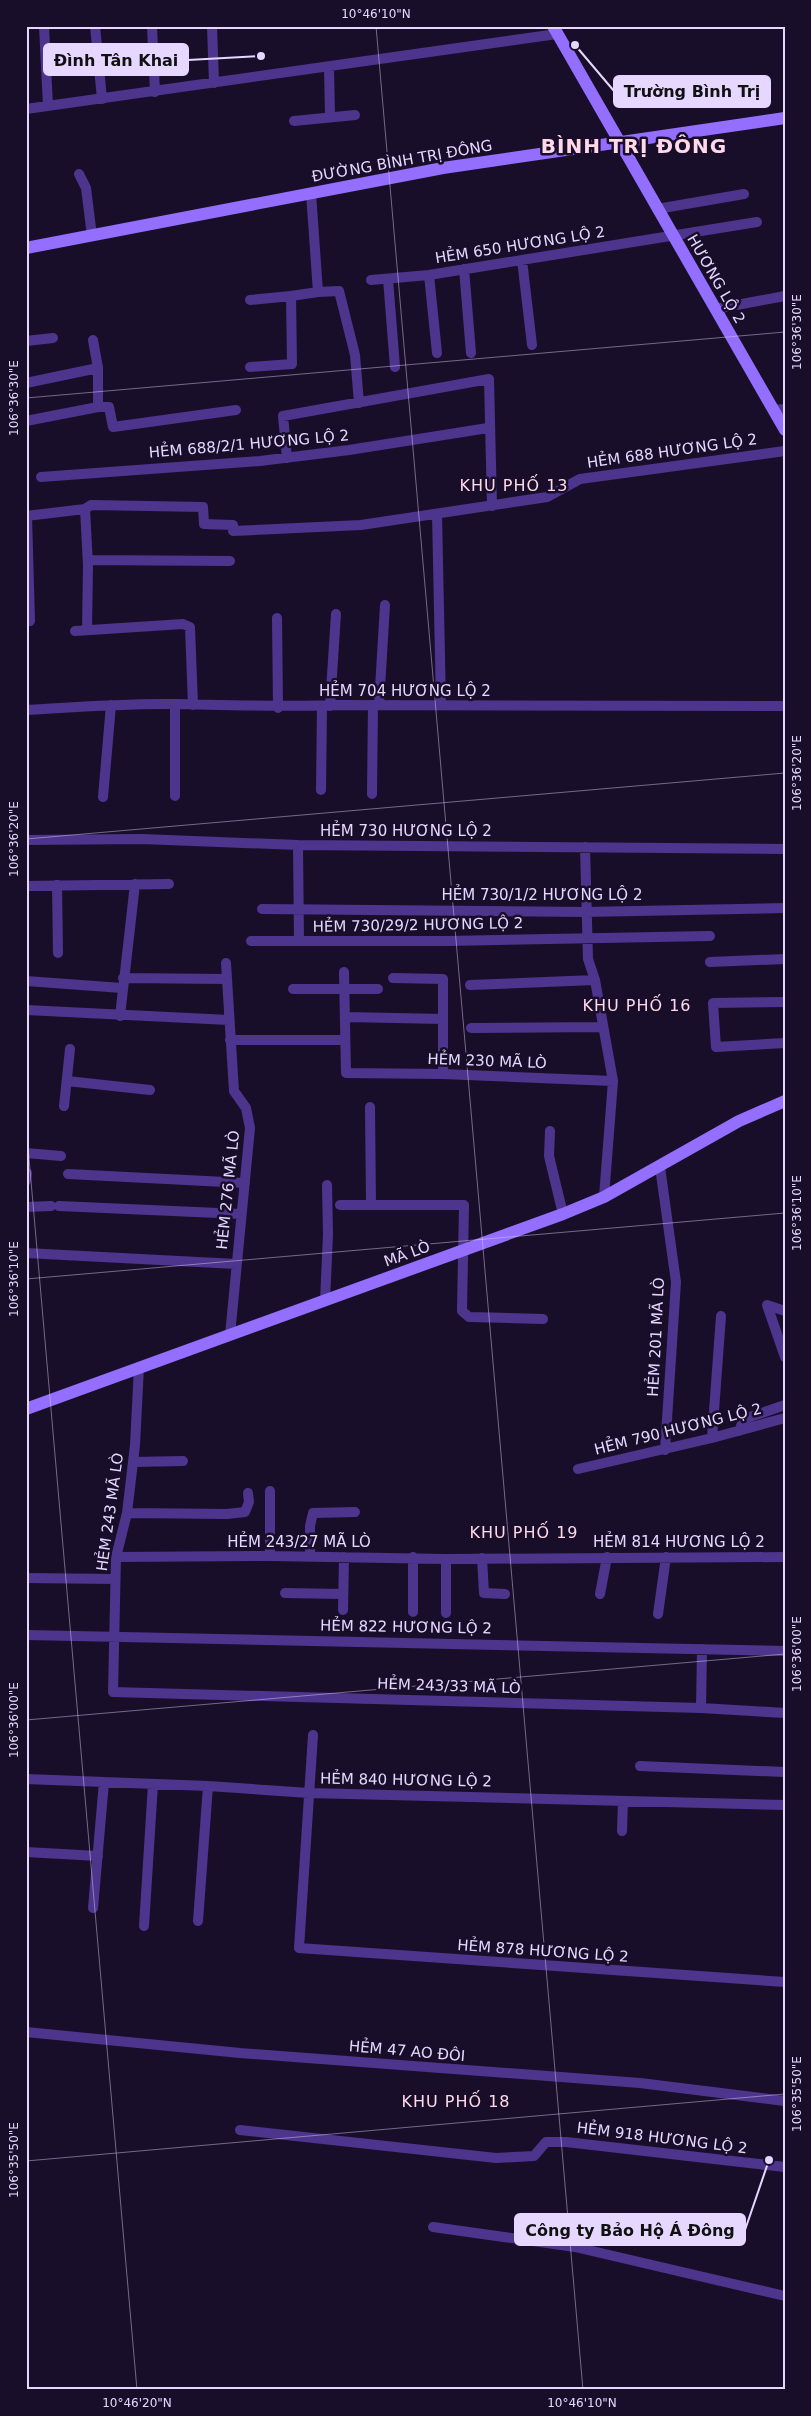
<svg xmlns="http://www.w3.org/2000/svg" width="811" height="2416" viewBox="0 0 811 2416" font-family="'DejaVu Sans',sans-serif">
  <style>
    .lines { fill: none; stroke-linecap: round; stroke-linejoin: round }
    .street { stroke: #4d358d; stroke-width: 10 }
    .secondary { stroke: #936eff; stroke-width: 12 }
    .ticks { fill: none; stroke: #e5d7ff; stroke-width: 1; stroke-opacity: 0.45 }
    .labels { text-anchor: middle; stroke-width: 5; stroke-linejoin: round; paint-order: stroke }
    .street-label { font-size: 15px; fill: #e5d7ff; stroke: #190e2a }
    .neighbourhood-label { font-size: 16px; letter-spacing: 1px; fill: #ffd9e8; stroke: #190e2a }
    .district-label { font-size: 20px; font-weight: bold; letter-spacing: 1px; fill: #ffd9e8; stroke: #190e2a }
    .leader { fill: none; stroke: #e5d7ff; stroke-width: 2 }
    .callout-dot { fill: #e5d7ff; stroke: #190e2a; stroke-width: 2 }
    .callout { fill: #e5d7ff; stroke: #e5d7ff; stroke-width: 2 }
    .callout-label { font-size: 16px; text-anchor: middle; font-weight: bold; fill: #111 }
    .neatline { fill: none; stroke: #e5d7ff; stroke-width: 2 }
    .ticks-label { font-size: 12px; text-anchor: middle; fill: #e5d7ff }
  </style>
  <rect width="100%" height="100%" fill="#190e2a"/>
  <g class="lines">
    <path class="street" d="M44,26L48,106
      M95,26L102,99
      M152,26L155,92
      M212,26L214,83
      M329,67L330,117
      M26,109L557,34
      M294,121L355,115
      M79,174L86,188L92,236
      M657,209L744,194
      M522,260L532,345
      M464,269L471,353
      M429,275L437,353
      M388,279L395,367
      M371,280L429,275L757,222
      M318,292L339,291L355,355L359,403
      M250,300L291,296
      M715,309L785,296
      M93,340L98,368V407
      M26,341L53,338
      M250,367L292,364L291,296L318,292L311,193
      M26,383L98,368
      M773,410L785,409
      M26,421L98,407H109L113,427L236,410
      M287,458L283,416L489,379L492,506
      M41,477L260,461L349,450L488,428
      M85,509L88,565L87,630
      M437,514L441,705
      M26,516L85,509L91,505L203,507L204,524L233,525V531L361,525L547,497L580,479L785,451
      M27,516L30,621
      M88,560L230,561
      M277,618L278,708
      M75,631L183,624L190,627L193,705
      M175,704V796
      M379,705L385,605
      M330,706L336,614
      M26,710C76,707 126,703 175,704C230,705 285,707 340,705L785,706
      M321,790L322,706
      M372,794L373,705
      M103,797L111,705
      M26,840L142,839L298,845L785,849
      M298,845L299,941
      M585,847L588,959L595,980L613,1081
      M57,885L58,953
      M26,886L169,884
      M262,909L585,912L785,908
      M251,941H448L710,936
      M710,962L785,959
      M226,963L234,1091L246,1108L250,1128L230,1335
      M344,972L346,1073L443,1074L613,1081L604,1197
      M123,978L225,979
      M393,978L443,979V1074
      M26,981L122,988
      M470,985L595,980
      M293,989H378
      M785,1002L713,1003L716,1047L785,1043
      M26,1010L229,1020
      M120,1016L135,884
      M346,1017L443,1019
      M471,1028L602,1027
      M230,1040H344
      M67,1081L150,1090
      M64,1106L70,1049
      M370,1107L371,1205
      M550,1131L549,1156L563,1214
      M26,1153L61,1156
      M660,1167L676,1282L665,1450
      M68,1174L245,1183
      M26,1181L27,1173
      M340,1205H464L462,1311L469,1317L543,1319
      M59,1206L241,1214
      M26,1207L51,1206
      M26,1253L236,1264
      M325,1301L328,1235L327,1185
      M785,1311L767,1305L785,1357
      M139,1367L135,1445L127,1513L116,1557L113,1692L701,1708L785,1713
      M739,1431L744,1419L785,1405
      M712,1438L721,1316
      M133,1462L183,1461
      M578,1469L712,1438L785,1418
      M127,1513L227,1514L245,1512L249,1502L248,1493
      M270,1556V1491
      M310,1556V1526L313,1513L355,1512
      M116,1557L270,1556L446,1559L785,1557
      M413,1557V1612
      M482,1558L484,1593L505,1594
      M26,1578L115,1579
      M285,1593L343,1594
      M600,1594L607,1557
      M343,1610L344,1557
      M446,1613V1559
      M658,1614L666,1557
      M26,1635L785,1651
      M701,1708L702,1649
      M313,1735L299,1948L785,1982
      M640,1766L785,1772
      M26,1779L208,1786L309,1793L785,1805
      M622,1831L623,1801
      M26,1852L98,1856
      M93,1908L104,1782
      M198,1921L208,1786
      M144,1926L153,1784
      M26,2032L240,2053L640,2083L785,2101
      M240,2130L496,2158L534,2156L546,2142H566L785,2167
      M433,2227L575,2247L785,2296"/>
    <path class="secondary" d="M553,26L785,430
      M26,248L443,168L785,118
      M26,1409L563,1214L604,1197L739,1121L785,1101"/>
  </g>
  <path class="ticks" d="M376,26L583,2390M26,398L785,332M26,839L785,773M26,1124L137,2390M26,1279L785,1213M26,1720L785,1654M26,2161L785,2094"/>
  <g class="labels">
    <g class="street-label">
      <text transform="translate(402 161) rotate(-10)" y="5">ĐƯỜNG BÌNH TRỊ ĐÔNG</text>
      <text transform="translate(520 245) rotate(-9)" y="5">HẺM 650 HƯƠNG LỘ 2</text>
      <text transform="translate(716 279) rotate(60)" y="5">HƯƠNG LỘ 2</text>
      <text transform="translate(249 444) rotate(-5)" y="5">HẺM 688/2/1 HƯƠNG LỘ 2</text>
      <text transform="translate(672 451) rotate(-8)" y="5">HẺM 688 HƯƠNG LỘ 2</text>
      <text x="405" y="696">HẺM 704 HƯƠNG LỘ 2</text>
      <text x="406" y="836">HẺM 730 HƯƠNG LỘ 2</text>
      <text x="542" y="900">HẺM 730/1/2 HƯƠNG LỘ 2</text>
      <text transform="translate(418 925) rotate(-1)" y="5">HẺM 730/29/2 HƯƠNG LỘ 2</text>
      <text transform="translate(487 1061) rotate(2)" y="5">HẺM 230 MÃ LÒ</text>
      <text transform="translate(228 1190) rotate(-84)" y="5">HẺM 276 MÃ LÒ</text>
      <text transform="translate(407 1254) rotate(-20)" y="5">MÃ LÒ</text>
      <text transform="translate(656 1337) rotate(-87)" y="5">HẺM 201 MÃ LÒ</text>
      <text transform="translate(678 1429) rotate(-14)" y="5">HẺM 790 HƯƠNG LỘ 2</text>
      <text transform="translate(110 1512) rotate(-82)" y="5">HẺM 243 MÃ LÒ</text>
      <text x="299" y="1547">HẺM 243/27 MÃ LÒ</text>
      <text x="679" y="1547">HẺM 814 HƯƠNG LỘ 2</text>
      <text transform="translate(406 1627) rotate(1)" y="5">HẺM 822 HƯƠNG LỘ 2</text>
      <text transform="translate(449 1686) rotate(2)" y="5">HẺM 243/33 MÃ LÒ</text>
      <text transform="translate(406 1780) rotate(1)" y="5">HẺM 840 HƯƠNG LỘ 2</text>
      <text transform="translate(543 1951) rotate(4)" y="5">HẺM 878 HƯƠNG LỘ 2</text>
      <text transform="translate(407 2051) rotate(5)" y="5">HẺM 47 AO ĐÔI</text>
      <text transform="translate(662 2138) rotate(7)" y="5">HẺM 918 HƯƠNG LỘ 2</text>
    </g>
    <g class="neighbourhood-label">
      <text x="514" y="491">KHU PHỐ 13</text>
      <text x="637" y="1011">KHU PHỐ 16</text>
      <text x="524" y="1538">KHU PHỐ 19</text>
      <text x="456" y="2107">KHU PHỐ 18</text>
    </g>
    <g class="district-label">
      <text x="634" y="153">BÌNH TRỊ ĐÔNG</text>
    </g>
  </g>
  <path class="leader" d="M261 56L188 60M575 45L614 91M769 2160L745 2230"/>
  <g class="callout-dot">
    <circle cx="261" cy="56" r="5"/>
    <circle cx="575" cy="45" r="5"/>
    <circle cx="769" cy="2160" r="5"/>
  </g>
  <g class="callout">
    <rect x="44" y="44" width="144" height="31" rx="5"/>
    <rect x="614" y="76" width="156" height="31" rx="5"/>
    <rect x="515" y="2214" width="230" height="31" rx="5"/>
  </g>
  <g class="callout-label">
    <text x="116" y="66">Đình Tân Khai</text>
    <text x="692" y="97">Trường Bình Trị</text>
    <text x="630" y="2236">Công ty Bảo Hộ Á Đông</text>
  </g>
  <rect width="811" height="2416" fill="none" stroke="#190e2a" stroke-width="55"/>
  <rect x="28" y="28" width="756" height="2360" class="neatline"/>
  <g class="ticks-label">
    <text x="376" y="18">10°46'10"N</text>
    <text transform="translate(797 332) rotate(-90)" y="4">106°36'30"E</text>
    <text transform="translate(14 398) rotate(-90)" y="4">106°36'30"E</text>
    <text transform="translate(797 773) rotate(-90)" y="4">106°36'20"E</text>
    <text transform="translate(14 839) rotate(-90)" y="4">106°36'20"E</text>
    <text transform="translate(797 1213) rotate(-90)" y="4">106°36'10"E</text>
    <text transform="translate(14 1279) rotate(-90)" y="4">106°36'10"E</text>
    <text transform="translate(797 1654) rotate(-90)" y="4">106°36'00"E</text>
    <text transform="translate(14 1720) rotate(-90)" y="4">106°36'00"E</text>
    <text transform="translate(797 2094) rotate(-90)" y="4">106°35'50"E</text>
    <text transform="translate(14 2160) rotate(-90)" y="4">106°35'50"E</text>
    <text x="137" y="2407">10°46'20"N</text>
    <text x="582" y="2407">10°46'10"N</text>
  </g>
</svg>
